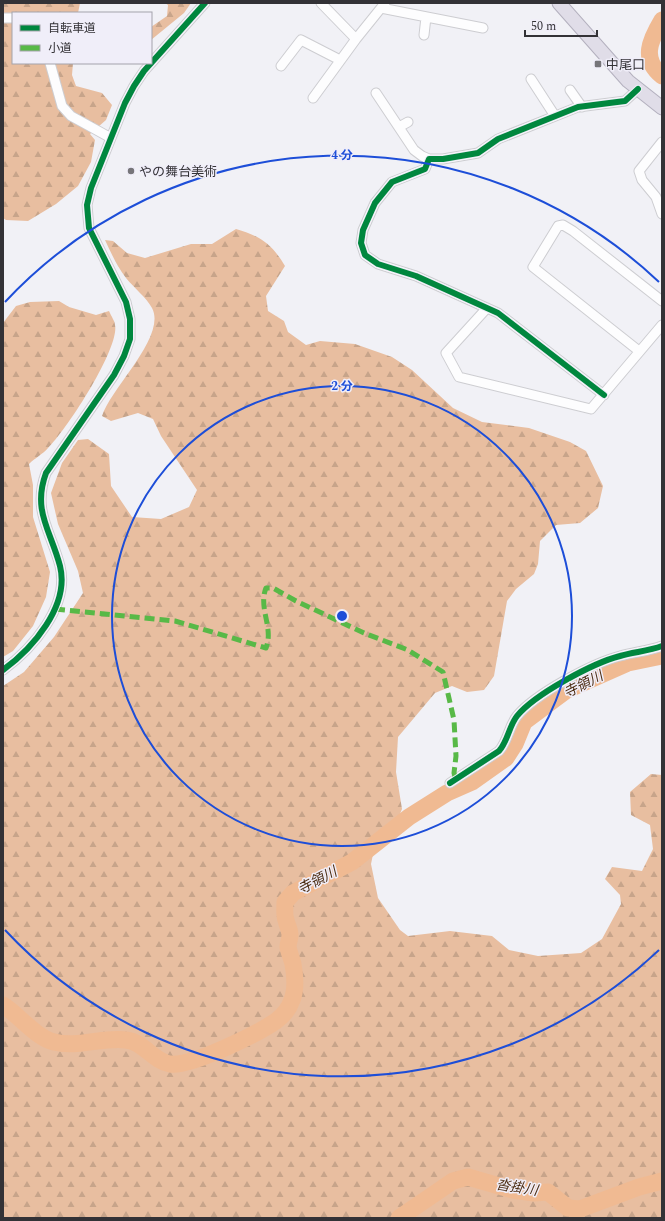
<svg xmlns="http://www.w3.org/2000/svg" width="665" height="1221" viewBox="0 0 665 1221" font-family="Spectral,'Noto Sans JP',serif">
  <style>
    .forest { fill: url(#forest-firs) }
    .lines { fill: none; stroke-linecap: round; stroke-linejoin: round }
    .river { stroke: #f0ba92; stroke-width: 17 }
    .minor-casing { stroke: #cdcdd1; stroke-width: 11 }
    .highway-casing { stroke: #b3b0be; stroke-width: 15 }
    .minor { stroke: #fdfdfe; stroke-width: 9 }
    .highway { stroke: #e0dde8; stroke-width: 13 }
    .quiet { stroke: #58b947; stroke-width: 5; stroke-dasharray: 10 5; stroke-linecap: butt }
    .cycleway-casing { stroke: #f0eef9; stroke-width: 8 }
    .cycleway { stroke: #00873e; stroke-width: 6 }
    .ring { fill: none; stroke: #1d4ed8; stroke-width: 2 }
    .poi-dot { fill: #767579; stroke: #f0eef9; stroke-width: 1.5 }
    .labels { text-anchor: middle; stroke-width: 3; stroke-linejoin: round; paint-order: stroke }
    .poi-label { font-size: 13px; fill: #333236; stroke: #f0eef9; text-anchor: start }
    .water-label { font-size: 14px; font-style: italic; fill: #4d2e14; stroke: #f0eef9 }
    .centre { fill: #1d4ed8; stroke: #f0eef9; stroke-width: 2 }
    .ring-label { font-size: 12px; text-anchor: middle; font-weight: bold; fill: #1d4ed8; stroke: #f0eef9; stroke-width: 3; stroke-linejoin: round; paint-order: stroke }
  </style>
  <defs>
    <pattern id="forest-firs" width="22" height="20" patternUnits="userSpaceOnUse"><rect width="22" height="20" fill="#e8bea0"/><path d="M5 1l3.5 6h-7zM16 11l3.5 6h-7z" fill="#c7a48a"/></pattern>
  </defs>
  <rect width="100%" height="100%" fill="#f1f1f6"/>
  <path class="forest" d="M3,3H80L78,13H13V63H73L72,75L76,86L102,93L112,105L106,120L90,134L95,140L91,162L78,186L56,204L28,221L6,220L3,218Z
    M165,3H191L184,13L151,40V27L167,16L168,5Z
    M236,229C260,236 272,244 285,266L266,296L268,311L284,321L288,332L306,345L320,341L355,344L392,357L412,370L453,408L482,422L529,428L570,442L586,451L603,486L598,508L580,523L556,525L540,541L538,564L534,574L516,589L507,601L494,676L484,690L467,692L452,686L435,693L398,737L396,772L402,809L397,821L376,840L371,864L378,898L400,930L408,936L450,931L492,936L509,950L538,956L581,953L602,939L621,904L620,895L605,879L612,867L642,871L653,849L650,825L631,815L630,792L651,774L662,775V1218H3V686L24,672L54,637L83,593L78,571L58,524L51,493L62,463L78,440L88,439L109,454L111,486L132,517L161,519L189,507L197,490L161,436L153,419L138,413L111,421L102,416C111,388 167,336 152,308C146,297 134,288 126,278C117,266 111,253 105,240L113,241L127,253L145,258L191,244H212Z
    M59,301L69,307L96,315L109,311C111,316 115,321 115,325C120,348 66,431 48,448C43,454 35,458 29,464L33,485V517L50,572L46,597L33,626L13,651L3,657V323L16,306L30,302Z"/>
  <g class="lines">
    <path class="river" d="M662,20C650,40 641,59 662,76
      M3,1005C19,1015 35,1037 54,1042C77,1048 102,1037 126,1040C144,1042 153,1061 170,1064C191,1067 257,1034 276,1021C283,1016 289,1009 292,1000C296,990 295,975 293,964C292,959 289,953 288,947C288,943 290,939 290,935C290,930 287,925 286,920C284,915 285,908 285,902L293,893L352,862L409,817L447,793L472,782L506,758L515,744L524,722L567,690L628,663L662,656
      M399,1218L453,1181L468,1177L513,1190L534,1193L548,1192L568,1208L580,1209L639,1187L662,1181"/>
    <defs>
      <path id="minor" d="M321,3L356,39
        M381,8L483,28
        M3,18H13
        M424,35L426,17
        M50,63L62,106L71,116L111,138
        M281,66L301,40L340,60
        M531,79L555,116
        M570,90L582,107
        M376,93L414,150L422,156L429,159
        M313,98L356,39L385,3
        M399,127L408,122
        M662,142L639,171L642,180L656,197L662,214
        M487,308L446,353L459,377L591,409L662,325
        M639,351L533,267L558,226L563,225L573,231L662,301
        M604,395L498,313L416,276L378,264L365,255L361,243L363,230L375,203L392,182L425,169L429,159H443L478,153L498,139L578,107L625,101L638,89
        M3,670C32,649 70,606 60,566C51,531 32,511 46,473L114,375L124,356L130,339V319L126,302L89,228L87,205L91,188L125,103L134,86L144,71L205,3
        M450,783L499,751C508,741 509,726 517,716C535,694 593,663 620,656C634,652 649,651 662,646"/>
      <path id="highway" d="M559,3L628,81L662,108"/>
    </defs>
    <use href="#minor" class="minor-casing"/>
    <use href="#highway" class="highway-casing"/>
    <use href="#minor" class="minor"/>
    <use href="#highway" class="highway"/>
    <path class="quiet" d="M55,609L175,621L266,648C274,628 258,608 266,588H273L296,601L364,633L408,650L443,672L454,720L456,756L454,773L456,780"/>
    <defs>
      <path id="cycleway" d="M604,395L498,313L416,276L378,264L365,255L361,243L363,230L375,203L392,182L425,169L429,159H443L478,153L498,139L578,107L625,101L638,89
        M3,670C32,649 70,606 60,566C51,531 32,511 46,473L114,375L124,356L130,339V319L126,302L89,228L87,205L91,188L125,103L134,86L144,71L205,3
        M450,783L499,751C508,741 509,726 517,716C535,694 593,663 620,656C634,652 649,651 662,646"/>
    </defs>
    <use href="#cycleway" class="cycleway-casing"/>
    <use href="#cycleway" class="cycleway"/>
  </g>
  <g class="ring">
    <circle cx="342" cy="616" r="230"/>
    <path d="M659 950A461 461 0 0 1 5 930M5 302A461 461 0 0 1 659 282"/>
  </g>
  <g class="poi-dot">
    <rect x="594" y="60" width="8" height="8" rx="2"/>
    <circle cx="131" cy="171" r="4"/>
  </g>
  <g class="labels">
    <g class="poi-label">
      <text x="606" y="69">中尾口</text>
      <text x="139" y="176">やの舞台美術</text>
    </g>
    <g class="water-label">
      <text transform="translate(583 684) rotate(-27)" y="5">寺領川</text>
      <text transform="translate(317 880) rotate(-28)" y="5">寺領川</text>
      <text transform="translate(517 1187) rotate(9)" y="5">沓掛川</text>
    </g>
  </g>
  <circle cx="342" cy="616" r="6" class="centre"/>
  <g class="ring-label">
    <text x="342" y="159">4 分</text>
    <text x="342" y="390">2 分</text>
  </g>
  <rect width="665" height="1221" fill="none" stroke="#333236" stroke-width="8"/>
  <rect x="12" y="12" width="140" height="52" fill="#f0eef9" stroke="#a4a3ab"/>
  <rect x="20" y="25" width="20" height="6" fill="#00873e" stroke="#a4a3ab"/>
  <text x="48" y="32" font-size="12" fill="#333236">自転車道</text>
  <rect x="20" y="45" width="20" height="6" fill="#58b947" stroke="#a4a3ab"/>
  <text x="48" y="52" font-size="12" fill="#333236">小道</text>
  <path d="M525 30v6h72v-6" fill="none" stroke="#333236" stroke-width="2"/>
  <text x="531" y="30" font-size="12" fill="#333236" stroke="#f0eef9" stroke-width="3" paint-order="stroke">50 m</text>
</svg>
